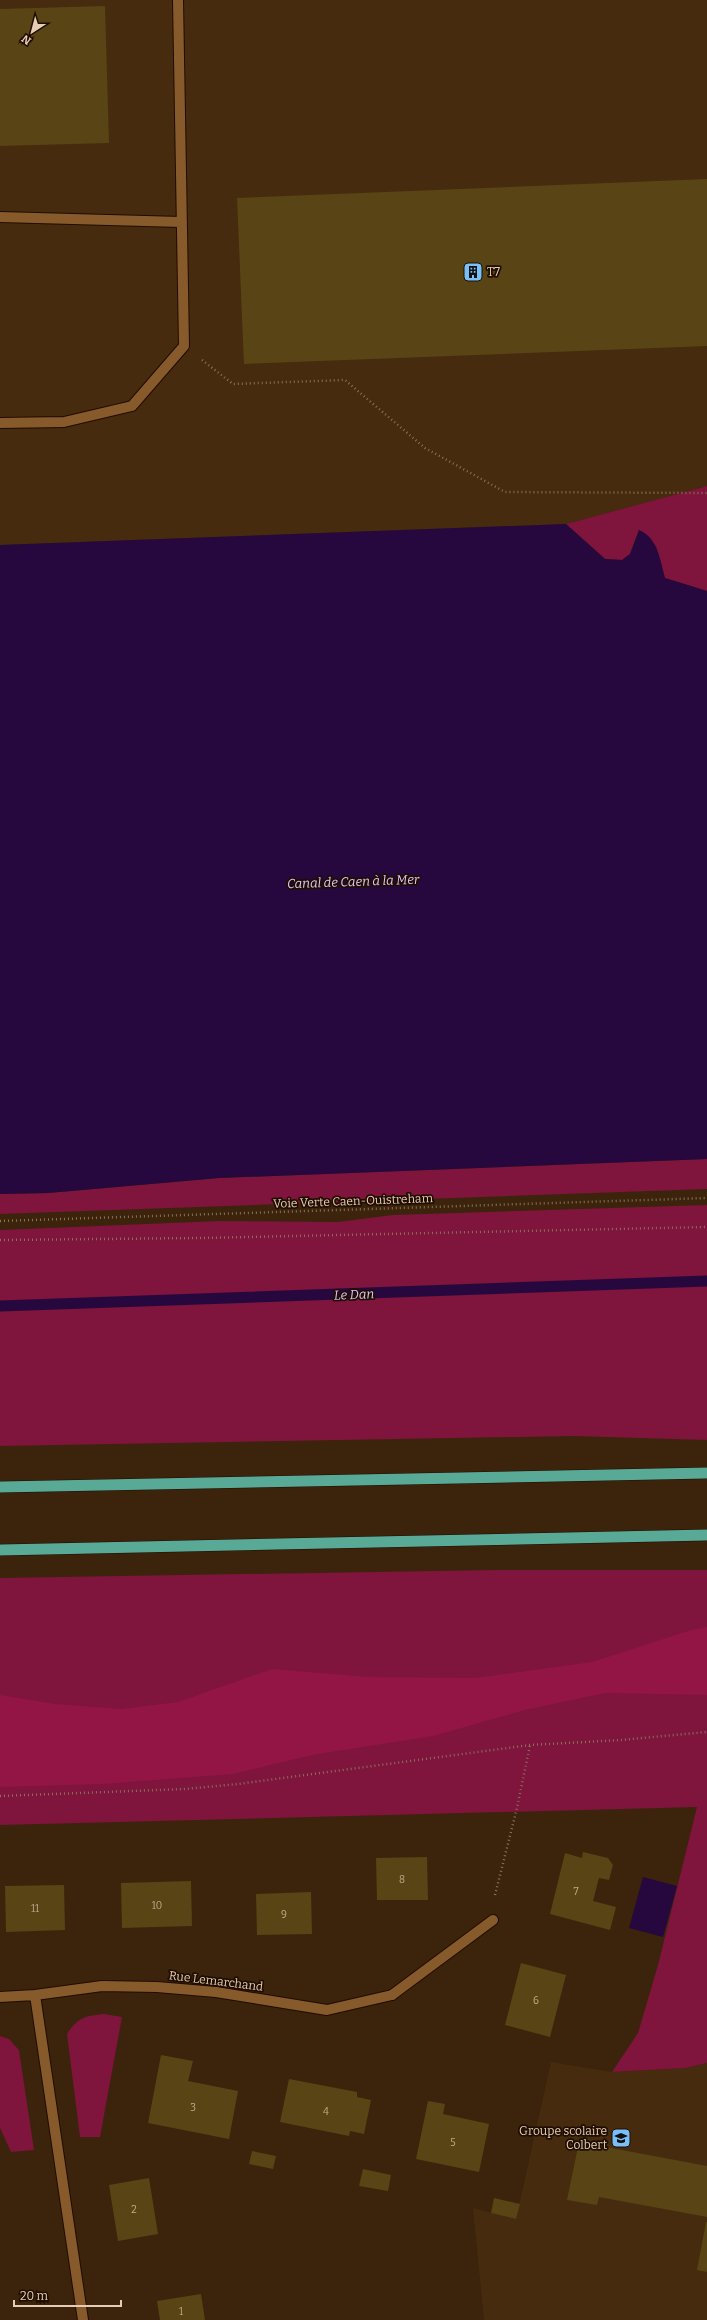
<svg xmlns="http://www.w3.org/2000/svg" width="707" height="2320" viewBox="0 0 707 2320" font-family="Bitter,serif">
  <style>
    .built { fill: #462b0e }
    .green { fill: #7f143c }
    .forest { fill: #921546 }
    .water { fill: #26083e }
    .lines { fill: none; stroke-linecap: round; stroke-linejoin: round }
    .stream { stroke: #26083e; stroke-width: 11 }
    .building { fill: #594415 }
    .service-casing { stroke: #220c00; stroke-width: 12 }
    .minor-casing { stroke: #220c00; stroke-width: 12 }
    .trunk-casing { stroke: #220c00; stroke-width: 12 }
    .path { stroke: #897158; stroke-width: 2.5; stroke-dasharray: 1 3; stroke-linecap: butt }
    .service { stroke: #875a2b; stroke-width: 10 }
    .minor { stroke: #875a2b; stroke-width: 10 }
    .trunk { stroke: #58aa96; stroke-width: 11 }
    .labels { text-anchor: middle; stroke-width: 3.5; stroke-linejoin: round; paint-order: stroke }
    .number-label { font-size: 10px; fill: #c3aa8c }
    .poi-label { font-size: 12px; fill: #e6ccb4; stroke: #1f0e00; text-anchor: start }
    .street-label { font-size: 12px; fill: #e6ccb4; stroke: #1f0e00 }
    .water-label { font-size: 13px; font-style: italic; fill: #dec7fc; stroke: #1f0e00 }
  </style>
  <rect width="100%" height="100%" fill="#3b240b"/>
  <path class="built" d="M0,0H707V486L566,524L0,545Z
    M551,2062L612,2072L686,2068L707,2063V2320H484L473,2208L516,2219Z"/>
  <path class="green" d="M707,486V591L665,578L656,546L639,530L630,554L622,560L605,559L566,524Z
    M707,1159V1189L0,1214V1194L48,1193L219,1178Z
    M707,1205V1440L574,1436L0,1446V1230L219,1221L338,1222L393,1215Z
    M496,1570H707V2063L686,2068L612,2072L638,2033L658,1965L697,1807L0,1825V1578Z
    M104,2014L122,2017L100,2137H80L67,2034C78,2017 85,2016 104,2014Z
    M0,2036L9,2039L19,2050L34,2150L11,2152L0,2128Z"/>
  <path class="forest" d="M707,1627V1695L605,1693L525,1710L433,1736L312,1755L233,1774L103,1784L0,1787V1695L55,1704L121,1709L178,1702L272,1669L369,1677L475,1678L592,1662L691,1630Z"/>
  <path class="water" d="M566,524L605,559L622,560L630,554L639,530C658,538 660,560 665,578L707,591V1159L219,1178L48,1193L0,1194V545Z
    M643,1877L677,1886L663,1937L629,1928Z"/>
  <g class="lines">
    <path class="stream" d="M0,1306L707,1281"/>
  </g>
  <path class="building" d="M105,6L109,143L0,146V9Z
    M707,179V346L244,364L237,198Z
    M583,1852L608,1858L613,1865L609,1880L599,1878L593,1901L616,1907L610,1930L550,1914L565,1853L582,1858Z
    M427,1857L428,1900H377L376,1858Z
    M191,1881L192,1926L122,1928L121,1883Z
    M64,1885L65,1930L6,1932L5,1886Z
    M311,1892L312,1934L257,1935L256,1894Z
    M521,1963L566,1975L550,2037L505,2025Z
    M161,2055L193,2061L188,2081L238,2091L229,2139L148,2123Z
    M289,2079L357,2092V2097L371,2100L364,2134L350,2131L349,2136L280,2122Z
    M428,2101L445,2104L443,2114L489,2124L479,2172L416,2159Z
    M579,2142L707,2166V2217L599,2197L597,2205L567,2200Z
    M252,2151L276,2156L273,2169L249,2164Z
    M363,2169L391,2175L388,2191L359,2186Z
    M149,2178L158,2234L118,2241L109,2185Z
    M494,2198L520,2204L516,2219L491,2213Z
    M706,2222H707V2272L697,2270Z
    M201,2294L205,2320H160L157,2301Z"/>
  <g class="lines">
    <defs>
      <path id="service" d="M0,217L181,222
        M0,423L64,422L132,406L184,346L178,0
        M392,1995L493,1920"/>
      <path id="minor" d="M35,1995L83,2320
        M0,1997L35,1995L102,1986L157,1987L216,1992L327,2010L392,1995"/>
      <path id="trunk" d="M0,1487L707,1473
        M0,1550L707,1535"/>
    </defs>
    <use href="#service" class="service-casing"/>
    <use href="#minor" class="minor-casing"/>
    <use href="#trunk" class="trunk-casing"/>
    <path class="path" d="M202,360L233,384L345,380L425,448L505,492L707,493
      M0,1221L707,1198
      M0,1240L201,1238L707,1227
      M0,1796L185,1789L238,1784L530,1745L621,1740L707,1732
      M495,1895L517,1808L530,1745"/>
    <use href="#service" class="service"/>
    <use href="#minor" class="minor"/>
    <use href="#trunk" class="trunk"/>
  </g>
  <defs>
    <symbol id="building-square" viewBox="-11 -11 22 22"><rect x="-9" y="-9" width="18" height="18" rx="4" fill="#79bff8" stroke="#1f0e00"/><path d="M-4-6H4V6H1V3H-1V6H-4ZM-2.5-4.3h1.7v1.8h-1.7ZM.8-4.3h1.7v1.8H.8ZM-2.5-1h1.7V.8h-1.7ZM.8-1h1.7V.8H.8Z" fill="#111"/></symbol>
    <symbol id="school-square" viewBox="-11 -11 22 22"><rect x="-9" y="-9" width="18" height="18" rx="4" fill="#79bff8" stroke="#1f0e00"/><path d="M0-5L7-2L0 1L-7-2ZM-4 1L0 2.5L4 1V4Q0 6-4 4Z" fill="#111"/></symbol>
  </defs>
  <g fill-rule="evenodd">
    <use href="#building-square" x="462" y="261" width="22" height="22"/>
    <use href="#school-square" x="610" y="2127" width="22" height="22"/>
  </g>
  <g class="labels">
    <g class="number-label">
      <text x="402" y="1883">8</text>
      <text x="576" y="1895">7</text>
      <text x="157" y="1909">10</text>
      <text x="35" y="1912">11</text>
      <text x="284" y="1918">9</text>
      <text x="536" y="2004">6</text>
      <text x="193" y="2111">3</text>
      <text x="326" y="2115">4</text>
      <text x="453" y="2146">5</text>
      <text x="134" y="2213">2</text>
      <text x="181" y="2315">1</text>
    </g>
    <g class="poi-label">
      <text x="487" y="276">T7</text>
      <text x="607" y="2135" text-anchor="end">Groupe scolaire<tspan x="607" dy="14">Colbert</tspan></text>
    </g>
    <g class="street-label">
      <text transform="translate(353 1201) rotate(-2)" y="4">Voie Verte Caen-Ouistreham</text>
      <text transform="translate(216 1981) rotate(7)" y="4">Rue Lemarchand</text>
    </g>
    <g class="water-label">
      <text transform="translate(353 881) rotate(-2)" y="5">Canal de Caen à la Mer</text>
      <text transform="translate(354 1294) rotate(-2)" y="5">Le Dan</text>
    </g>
  </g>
  <g transform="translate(32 32) rotate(216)" stroke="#1f0e00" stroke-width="3" paint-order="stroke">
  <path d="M0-3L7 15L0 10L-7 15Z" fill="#e6ccb4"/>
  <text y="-6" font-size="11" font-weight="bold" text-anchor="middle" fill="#e6ccb4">N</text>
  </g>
  <path d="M14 2300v6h107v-6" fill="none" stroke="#e6ccb4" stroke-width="2"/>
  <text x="20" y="2300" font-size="12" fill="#e6ccb4" stroke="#1f0e00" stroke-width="3" paint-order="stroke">20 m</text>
</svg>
